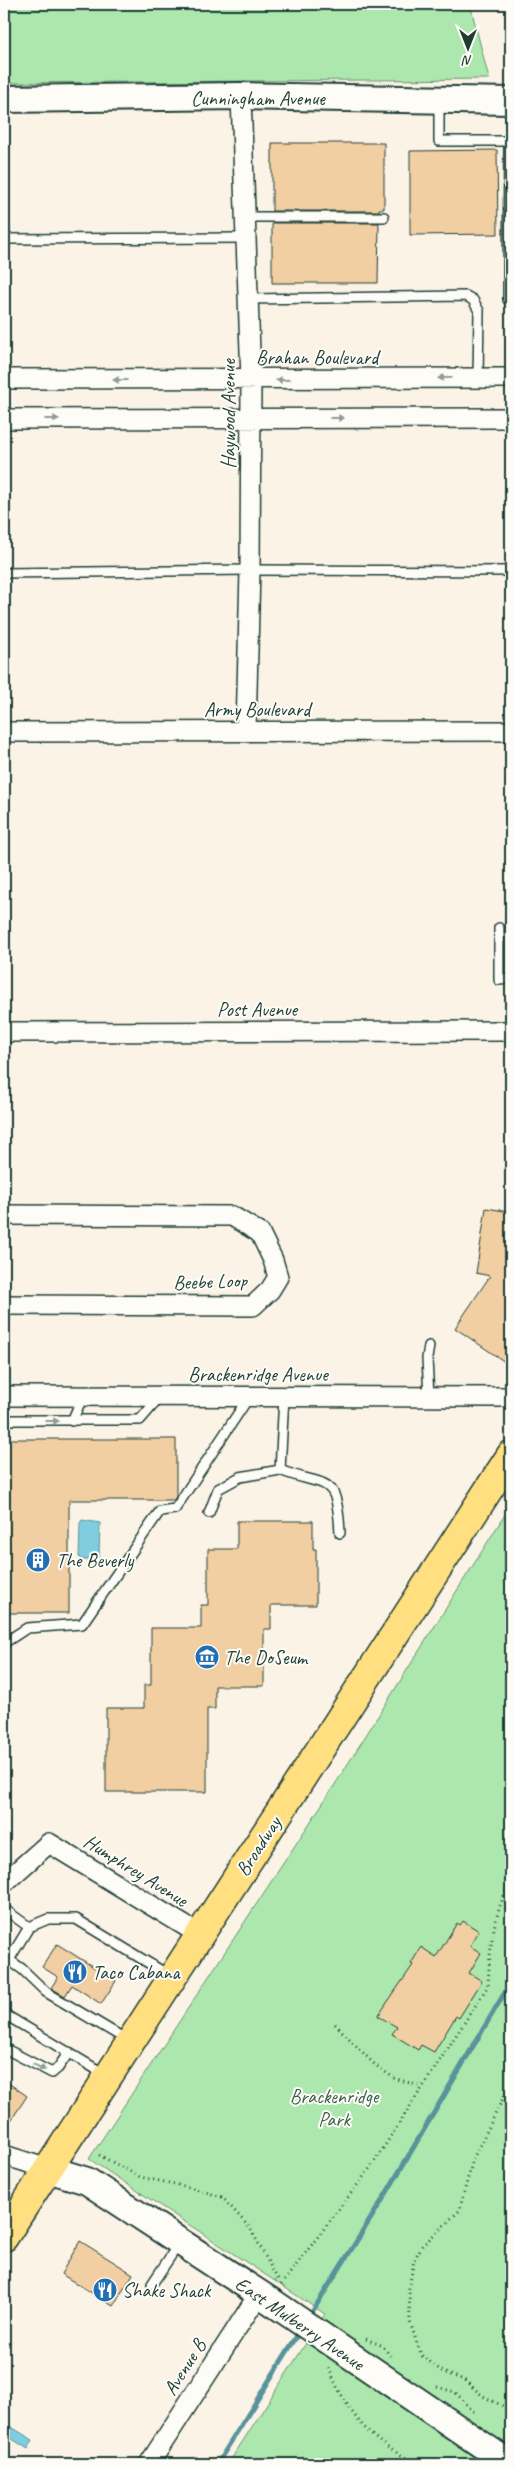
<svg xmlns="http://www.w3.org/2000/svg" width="515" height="2468" viewBox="0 0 515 2468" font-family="Caveat,sans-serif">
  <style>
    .green { fill: #ace8ad; stroke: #669270 }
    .water { fill: #80cddf; stroke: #59939b }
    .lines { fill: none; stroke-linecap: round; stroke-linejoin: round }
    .stream { stroke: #59939b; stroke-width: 5 }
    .building { fill: #f1cfa2; stroke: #1f3d34 }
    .lane-casing { stroke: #1f3d34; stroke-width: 12 }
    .street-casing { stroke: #1f3d34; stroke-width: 22 }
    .secondary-casing { stroke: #1f3d34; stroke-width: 30 }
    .primary-casing { stroke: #1f3d34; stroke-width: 31 }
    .path { stroke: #1f3d34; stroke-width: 3; stroke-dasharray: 1 4; stroke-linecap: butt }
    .lane { stroke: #fdfcf7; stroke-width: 9 }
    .street { stroke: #fdfcf7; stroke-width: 19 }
    .secondary { stroke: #fdfcf7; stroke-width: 26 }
    .primary { stroke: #ffdf80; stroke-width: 28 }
    .oneway { fill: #8e9c96 }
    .labels { text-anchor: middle; stroke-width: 4; stroke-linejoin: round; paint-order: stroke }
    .street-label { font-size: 20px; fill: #1f3d34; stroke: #fdfcf7 }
    .poi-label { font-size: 20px; fill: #1f3d34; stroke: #fdfcf7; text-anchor: start }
    .park-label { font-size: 20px; fill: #3b5f4c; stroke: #fdfcf7 }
  </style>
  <rect width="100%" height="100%" fill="#fbf3e6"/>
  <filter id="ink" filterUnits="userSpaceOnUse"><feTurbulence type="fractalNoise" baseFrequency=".02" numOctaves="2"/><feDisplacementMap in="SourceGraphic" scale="10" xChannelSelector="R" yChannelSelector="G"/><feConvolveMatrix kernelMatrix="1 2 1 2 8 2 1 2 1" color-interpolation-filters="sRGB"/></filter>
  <g filter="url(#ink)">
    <path class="green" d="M4,4H470L489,79L4,83Z
      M511,1505V2464H228L325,2314L89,2159L334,1786Z"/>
    <path class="water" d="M82,1520L100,1523L99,1557L96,1560H82L79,1557L80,1523Z
      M8,2425L33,2440L28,2449L4,2434Z"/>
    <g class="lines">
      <path class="stream" d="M309,2317L383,2199L511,1982
        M217,2464L300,2331"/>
    </g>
    <path class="building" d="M272,143H384V209H379V211H272Z
      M497,150L498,234L410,235V151Z
      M272,223H379L378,283H272Z
      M486,1208L511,1212V1366L455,1328L490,1276L476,1273Z
      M4,1439H176V1496L174,1500H69V1613H6V1500H4Z
      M237,1521H313V1549H316V1605H271V1629H264V1686H215V1709H207V1792H106V1708H144V1685H151V1628H201V1605H208V1549H237Z
      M463,1921L479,1931L470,1946L481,1953L469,1973L482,1981L459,2018L456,2016L434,2052L421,2045L418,2050L392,2034L397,2027L378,2016L413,1965L411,1964L421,1947L436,1957L457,1923L460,1925Z
      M57,1944L116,1981L101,2004L72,1985L65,1996L51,1988L58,1977L42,1967Z
      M4,2080L27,2096L4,2131Z
      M80,2241L133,2274L113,2306L61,2274Z"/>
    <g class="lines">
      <defs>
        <path id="lane" d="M439,101V141H509L508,300H511
          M246,217H384
          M4,239L246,238
          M248,299L466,296L473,300L479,311L478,378
          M4,573L250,570L511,571
          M499,928V980L511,979
          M429,1346L427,1358L429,1397
          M4,1420H140L160,1397
          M72,1421L83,1396
          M280,1470C327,1489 337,1471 340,1533
          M209,1513L218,1489L240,1477L280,1470L284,1397
          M4,1643L27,1628L82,1624L160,1511L175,1509L249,1397
          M4,1909L29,1927L48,1919H76L170,1976
          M29,1927L9,1960L22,1969L46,1992L127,2040
          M4,2014L106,2075
          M4,2048L52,2073L58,2068L69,2052
          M152,2284L178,2245"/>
        <path id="street" d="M241,96L251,380L250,570L246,731
          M4,379L511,378
          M4,419L511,418
          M4,732L511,731
          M4,1032L511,1031
          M4,1215L232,1216L260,1233L273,1260L278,1277L270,1290L253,1306L4,1305
          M4,1396L511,1397
          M4,1883L49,1843L200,1935
          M4,2155L48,2169
          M149,2464L259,2294"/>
        <path id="secondary" d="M4,99L241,96L511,101
          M48,2169L87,2181L272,2302L510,2464"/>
        <path id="primary" d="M4,2237L511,1455"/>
      </defs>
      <use href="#lane" class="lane-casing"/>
      <use href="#street" class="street-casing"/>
      <use href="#secondary" class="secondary-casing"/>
      <use href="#primary" class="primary-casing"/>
      <path class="path" d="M335,2024L375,2065L394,2078L422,2087
        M511,2082L473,2159L459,2211L422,2246L414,2260L409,2288L410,2322L421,2355L443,2372L464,2380L483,2396L511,2410
        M99,2155L140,2177L189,2187L222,2197L250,2228L278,2280
        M281,2285L371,2167L488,1986C490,1943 493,1918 511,1879
        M366,2339L383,2346L390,2356
        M329,2368C338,2393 357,2424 379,2441C390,2450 405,2457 418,2464
        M437,2387L455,2392L474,2412"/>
      <use href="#lane" class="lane"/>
      <use href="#street" class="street"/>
      <use href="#secondary" class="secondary"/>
      <use href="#primary" class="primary"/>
    </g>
    <defs><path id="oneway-solid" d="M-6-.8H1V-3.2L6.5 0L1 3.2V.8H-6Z" transform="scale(1.25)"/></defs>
    <g class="oneway">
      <use href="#oneway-solid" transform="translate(445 378) rotate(179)"/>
      <use href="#oneway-solid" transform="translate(120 380) rotate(-180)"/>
      <use href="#oneway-solid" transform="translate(283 380) rotate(179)"/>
      <use href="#oneway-solid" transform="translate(337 418)"/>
      <use href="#oneway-solid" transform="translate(52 419)"/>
      <use href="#oneway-solid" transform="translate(52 1421)"/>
      <use href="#oneway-solid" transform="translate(39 2067) rotate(26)"/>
    </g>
  </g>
  <defs>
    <symbol id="building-disc" viewBox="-11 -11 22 22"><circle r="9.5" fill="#1f6fb2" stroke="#fdfcf7"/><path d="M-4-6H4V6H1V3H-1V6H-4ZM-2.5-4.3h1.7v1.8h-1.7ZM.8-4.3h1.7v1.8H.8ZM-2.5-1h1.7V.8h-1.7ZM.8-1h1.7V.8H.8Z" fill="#fff"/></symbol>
    <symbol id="museum-disc" viewBox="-11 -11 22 22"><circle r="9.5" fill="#1f6fb2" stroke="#fdfcf7"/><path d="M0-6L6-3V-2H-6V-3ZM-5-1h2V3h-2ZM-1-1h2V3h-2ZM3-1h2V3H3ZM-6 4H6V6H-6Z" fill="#fff"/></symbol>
    <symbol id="restaurant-disc" viewBox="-11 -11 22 22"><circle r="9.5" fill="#1f6fb2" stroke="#fdfcf7"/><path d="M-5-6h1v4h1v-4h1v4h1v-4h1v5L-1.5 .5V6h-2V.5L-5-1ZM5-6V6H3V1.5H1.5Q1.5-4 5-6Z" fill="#fff"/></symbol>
  </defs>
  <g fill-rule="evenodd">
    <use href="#building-disc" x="24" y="1546" width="28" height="28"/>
    <use href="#museum-disc" x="193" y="1643" width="28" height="28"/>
    <use href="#restaurant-disc" x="61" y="1958" width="28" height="28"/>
    <use href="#restaurant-disc" x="91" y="2276" width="28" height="28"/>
  </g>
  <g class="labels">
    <g class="street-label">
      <text x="258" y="105">Cunningham Avenue</text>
      <text x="317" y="364">Brahan Boulevard</text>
      <text transform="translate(228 414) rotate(-90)" y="7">Haywood Avenue</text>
      <text x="257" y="716">Army Boulevard</text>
      <text x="257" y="1016">Post Avenue</text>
      <text transform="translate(210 1281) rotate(-2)" y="7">Beebe Loop</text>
      <text x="258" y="1381">Brackenridge Avenue</text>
      <text transform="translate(258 1846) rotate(-57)" y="7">Broadway</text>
      <text transform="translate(136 1870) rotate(32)" y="7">Humphrey Avenue</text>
      <text transform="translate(300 2323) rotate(34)" y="7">East Mulberry Avenue</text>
      <text transform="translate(184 2367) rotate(-58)" y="7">Avenue B</text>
    </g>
    <g class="poi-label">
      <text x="56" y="1567">The Beverly</text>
      <text x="224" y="1664">The DoSeum</text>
      <text x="92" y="1979">Taco Cabana</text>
      <text x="122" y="2297">Shake Shack</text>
    </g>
    <g class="park-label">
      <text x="334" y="2103">Brackenridge<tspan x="334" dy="23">Park</tspan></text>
    </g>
  </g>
  <rect width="515" height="2468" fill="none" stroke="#fdfcf7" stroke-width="20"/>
  <rect x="10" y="10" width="495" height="2448" fill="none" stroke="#1f3d34" stroke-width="2" filter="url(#ink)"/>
  <g transform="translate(468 48) rotate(180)" stroke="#fdfcf7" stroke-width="4" paint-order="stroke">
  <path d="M0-4L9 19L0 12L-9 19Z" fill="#1f3d34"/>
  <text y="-8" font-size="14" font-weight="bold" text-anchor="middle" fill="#1f3d34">N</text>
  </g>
</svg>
